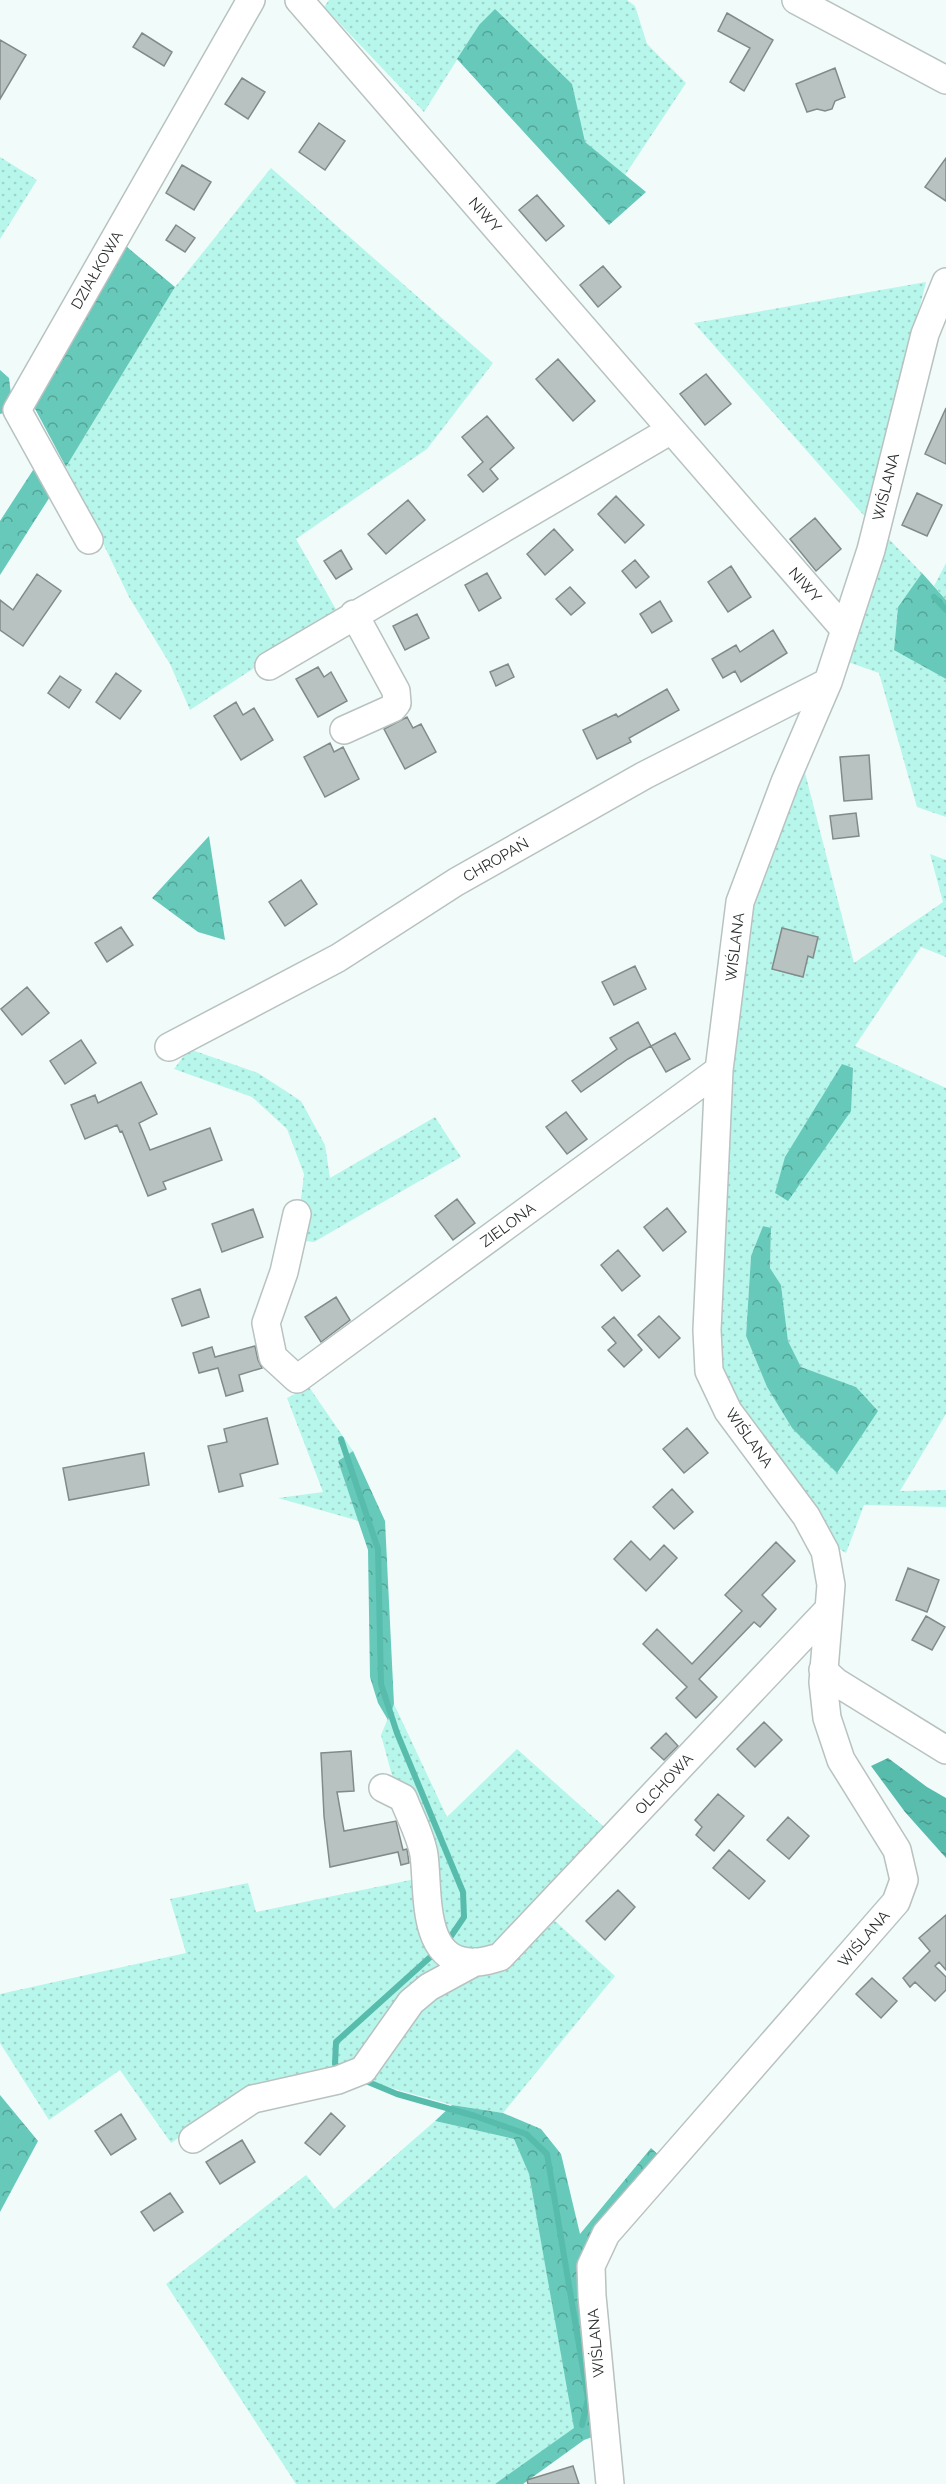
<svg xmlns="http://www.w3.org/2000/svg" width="946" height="2484" viewBox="0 0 946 2484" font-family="Raleway,sans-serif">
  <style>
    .grass { fill: url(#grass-dots); fill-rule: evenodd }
    .forest { fill: url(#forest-crowns) }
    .water { fill: url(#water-ripples) }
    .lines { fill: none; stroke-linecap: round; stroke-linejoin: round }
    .stream { stroke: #58bcad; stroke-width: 6 }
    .building { fill: #b8c3c1; stroke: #828b8a; stroke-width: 1.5 }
    .minor-casing { stroke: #b8c2c0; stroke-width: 30 }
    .minor { stroke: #fff; stroke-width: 27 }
    .labels { text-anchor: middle; stroke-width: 5; stroke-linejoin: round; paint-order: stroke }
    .street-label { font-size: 15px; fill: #292d2c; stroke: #fff }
  </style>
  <defs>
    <pattern id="grass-dots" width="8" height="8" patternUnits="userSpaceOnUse" patternTransform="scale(1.5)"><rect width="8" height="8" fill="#b7f6eb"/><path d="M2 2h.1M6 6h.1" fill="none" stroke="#9dd3ca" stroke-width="1.8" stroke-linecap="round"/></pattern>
    <pattern id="forest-crowns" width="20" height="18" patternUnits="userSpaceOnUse" patternTransform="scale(1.5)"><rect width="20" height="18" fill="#66c9ba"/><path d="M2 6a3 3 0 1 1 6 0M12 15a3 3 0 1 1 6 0" fill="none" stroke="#54a497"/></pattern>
    <pattern id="water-ripples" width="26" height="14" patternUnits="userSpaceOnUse" patternTransform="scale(1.5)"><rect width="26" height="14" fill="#58bcad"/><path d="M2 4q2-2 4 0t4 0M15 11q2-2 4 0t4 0" fill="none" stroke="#49998d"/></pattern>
  </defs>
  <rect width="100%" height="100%" fill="#f1fcfa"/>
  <path class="grass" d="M329,0H627L635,6L647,44L686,83L625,175L584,142L571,84L479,25L424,112L324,7Z
    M0,157L37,180L0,239Z
    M271,168L493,363L427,449L296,539L338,613L190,710L170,664L129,597L66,467L175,287Z
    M926,282L867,519L694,323Z
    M883,533L922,573L898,607L894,649L946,679V817L917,807L879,673L845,661Z
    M946,563V600L934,586Z
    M803,765L854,963L943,902L930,854L946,860V957L921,947L855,1046L946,1088V1414L900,1491L946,1490V1507L864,1505L846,1553L832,1544L715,1368L729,1064L753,905ZM763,1226L771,1229L770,1268L781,1285L788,1341L801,1367L856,1387L792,1428L767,1387L746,1336L751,1256Z
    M189,1049L258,1073L301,1101L325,1145L330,1178L435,1117L461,1157L314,1242L296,1240L304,1174L287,1129L252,1097L174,1069Z
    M309,1387L353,1451L338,1461L359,1521L278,1498L323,1492L287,1398Z
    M394,1704L447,1817L517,1749L611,1833L541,1908L615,1976L503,2113L452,2105L334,2072L248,2090L171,2143L120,2070L49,2120L0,2043V1994L186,1953L170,1899L248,1883L256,1912L420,1878L381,1735Z
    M435,2121L514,2139L529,2174L575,2428L495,2484H296L166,2284L306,2175L334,2209Z"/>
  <path class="forest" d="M495,9L572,84L585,142L646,192L609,225L457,59L479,25Z
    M121,242L175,287L66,467L33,405Z
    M0,370L9,378L13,410L0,414Z
    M35,467L53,492L0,575V521Z
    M922,573L946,600V679L894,650L898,607Z
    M209,836L225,940L198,932L152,898Z
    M842,1064L853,1068L851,1111L788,1201L775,1193L785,1157Z
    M763,1226L771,1228L770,1268L781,1285L788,1341L801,1367L856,1387L878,1411L837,1473L792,1428L767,1387L746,1336L751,1256Z
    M353,1451L385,1521L394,1704L388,1720L378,1703L370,1677L368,1550L338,1461Z
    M0,2095L38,2141L0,2212Z
    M452,2105L503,2113L541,2129L561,2154L580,2234L651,2148L664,2160L588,2257L598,2435L584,2440L523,2484H495L574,2428L529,2174L514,2139L435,2121Z"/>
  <path class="water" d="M888,1758L927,1787L946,1798V1858L905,1812L871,1766Z"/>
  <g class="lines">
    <path class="stream" d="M934,597L946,610
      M341,1439L378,1549L381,1684L397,1733L463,1892L464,1917L447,1942
      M341,2070L335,2064L336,2042L437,1951
      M361,2079L397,2094L475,2116L526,2134L547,2154L588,2399L582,2425"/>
  </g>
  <path class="building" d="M727,13L773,40L744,91L730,82L750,48L718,31Z
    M142,33L172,52L164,66L133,47Z
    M0,40L26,55L0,99Z
    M835,68L845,97L835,101L832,109L825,111L817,109L807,112L796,84Z
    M242,78L265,92L248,119L225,104Z
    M319,123L345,141L325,170L299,152Z
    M946,158V201L925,187Z
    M182,165L211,182L194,210L166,193Z
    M537,195L564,226L546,241L519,210Z
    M176,225L195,238L185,252L166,240Z
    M603,266L621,287L598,307L580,285Z
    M558,359L595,401L573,421L536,379Z
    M706,374L731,404L705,425L680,394Z
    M946,408V464L925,454Z
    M487,416L514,448L490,469L498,479L483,492L468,475L483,462L462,437Z
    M917,493L942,505L927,536L902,525Z
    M616,496L644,525L625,543L598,514Z
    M408,500L425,520L386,554L368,534Z
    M815,518L841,549L816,571L790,539Z
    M554,529L573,550L545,575L527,554Z
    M341,550L352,569L336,579L324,561Z
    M635,560L649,577L636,588L622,571Z
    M731,566L751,597L728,612L708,582Z
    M487,573L501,598L479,611L465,585Z
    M37,574L61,591L23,646L0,630V600L13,610Z
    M570,587L585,603L571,615L556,599Z
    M660,601L672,621L652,633L640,614Z
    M417,614L429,638L405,650L393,626Z
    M773,630L787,653L741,682L735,671L723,678L712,659L736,645L740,652Z
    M508,664L514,677L496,686L490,672Z
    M318,667L324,677L331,672L347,701L318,717L296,679Z
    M116,673L141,691L120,719L96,702Z
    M60,676L81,690L69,708L48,693Z
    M667,689L679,710L629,738L631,742L597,759L583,730L616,714L618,717Z
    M236,702L243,715L254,708L273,740L241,760L214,716Z
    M407,717L413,728L421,724L436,752L405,769L384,729Z
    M330,743L334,752L343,747L359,779L325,797L304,757Z
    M869,755L872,799L844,801L840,757Z
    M856,813L859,836L833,839L830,816Z
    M301,880L317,904L285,926L269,902Z
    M121,927L133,945L107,962L95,943Z
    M782,928L818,937L813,958L808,956L803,977L772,969Z
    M635,966L646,989L614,1005L602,982Z
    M27,987L49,1013L22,1035L1,1009Z
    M638,1022L651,1046L628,1059L581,1092L572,1081L617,1049L610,1038Z
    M675,1033L690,1059L666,1072L651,1046Z
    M81,1040L96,1063L65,1084L50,1061Z
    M141,1082L157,1114L139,1123L150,1150L210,1128L222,1160L163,1182L166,1189L148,1196L122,1131L120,1132L117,1125L85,1139L71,1105L95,1095L98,1103Z
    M566,1112L587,1139L567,1154L546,1127Z
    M457,1199L475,1223L453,1240L435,1216Z
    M667,1208L686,1232L663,1251L644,1227Z
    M253,1209L263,1237L222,1252L212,1224Z
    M618,1250L640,1276L622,1291L601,1265Z
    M200,1289L209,1317L182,1326L172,1299Z
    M336,1297L350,1320L321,1342L305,1317Z
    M659,1316L680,1338L659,1358L638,1335Z
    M614,1317L642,1350L624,1367L608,1350L616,1343L602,1327Z
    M255,1346L258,1360L262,1368L239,1375L243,1391L226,1396L218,1368L199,1373L193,1353L212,1347L215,1357Z
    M267,1418L278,1464L240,1474L243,1486L219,1492L208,1446L227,1442L224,1429Z
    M687,1428L708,1453L684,1473L663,1449Z
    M144,1453L149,1485L69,1500L63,1468Z
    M672,1489L693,1512L674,1529L653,1507Z
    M631,1541L650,1560L664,1545L677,1558L646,1591L614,1559Z
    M776,1542L795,1561L762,1595L776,1609L760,1627L754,1622L699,1679L717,1697L696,1718L676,1698L687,1687L643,1644L657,1629L692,1664L742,1611L725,1595Z
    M908,1568L939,1580L927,1612L896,1600Z
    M926,1616L945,1627L932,1650L912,1640Z
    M764,1722L782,1740L755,1767L737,1749Z
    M666,1733L678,1746L664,1760L651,1748Z
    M351,1751L354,1791L337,1792L344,1831L396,1821L403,1850L407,1849L409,1863L401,1865L398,1852L330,1867L324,1816L321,1753Z
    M718,1794L744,1816L714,1851L696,1835L702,1827L695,1820Z
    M788,1817L809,1836L789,1859L767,1840Z
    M729,1850L765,1881L749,1899L713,1868Z
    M618,1890L635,1907L605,1940L586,1921Z
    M946,1915V1970L939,1962L935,1966L946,1977V1990L935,2001L915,1982L910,1987L903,1978L930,1951L919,1938Z
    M872,1978L897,2001L881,2018L856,1994Z
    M331,2113L345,2126L320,2155L305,2143Z
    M121,2114L136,2139L111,2155L95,2131Z
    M242,2140L255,2162L220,2184L206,2162Z
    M170,2193L183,2212L154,2231L141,2212Z
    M573,2466L579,2484H528L527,2480Z"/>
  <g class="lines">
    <defs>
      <path id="minor" d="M299,0L845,630
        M796,0L946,80
        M89,540L17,410L251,0
        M269,666L671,430
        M344,730L393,708L397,703L396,691L354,614
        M169,1047L338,958L456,882L645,775L828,682
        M297,1214L284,1272L266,1323L273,1357L297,1379L719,1070
        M823,1670L836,1682L946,1750
        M383,1788L403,1798C410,1816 421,1836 424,1855C429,1892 420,1966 477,1962C484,1962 492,1959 500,1957L827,1611
        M193,2139L253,2099L338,2080L363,2070L411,2002L429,1987L475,1962
        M610,2484L592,2296L591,2266L606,2234L896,1902L904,1880L897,1850L841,1760L827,1718L823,1682L831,1585L825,1551L806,1516L728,1411L709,1371L707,1330L719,1070L740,902L785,782L828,682L871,550L925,334L946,282"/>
    </defs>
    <use href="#minor" class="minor-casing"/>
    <use href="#minor" class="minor"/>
  </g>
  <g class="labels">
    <g class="street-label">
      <text transform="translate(485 215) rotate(49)" y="5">NIWY</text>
      <text transform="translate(97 270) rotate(-60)" y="5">DZIAŁKOWA</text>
      <text transform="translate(886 487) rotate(-76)" y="5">WIŚLANA</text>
      <text transform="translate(805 585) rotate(49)" y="5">NIWY</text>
      <text transform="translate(496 860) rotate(-30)" y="5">CHROPAŃ</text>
      <text transform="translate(735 947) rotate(-83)" y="5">WIŚLANA</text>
      <text transform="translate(508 1225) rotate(-36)" y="5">ZIELONA</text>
      <text transform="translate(749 1438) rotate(54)" y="5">WIŚLANA</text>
      <text transform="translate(664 1784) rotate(-47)" y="5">OLCHOWA</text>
      <text transform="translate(864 1939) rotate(-49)" y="5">WIŚLANA</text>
      <text transform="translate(596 2343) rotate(-95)" y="5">WIŚLANA</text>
    </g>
  </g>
</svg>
